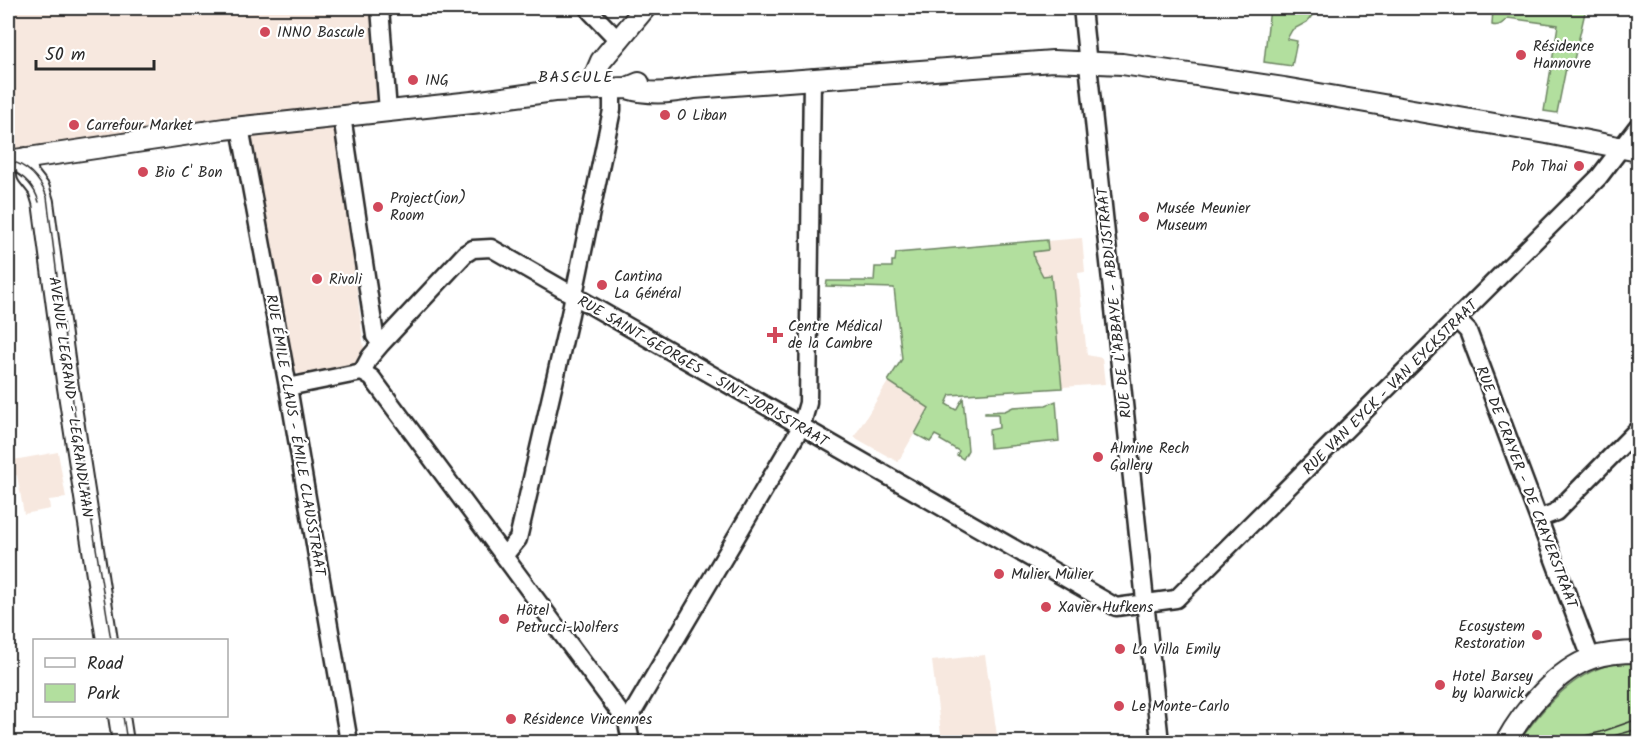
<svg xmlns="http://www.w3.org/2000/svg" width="1646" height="750" viewBox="0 0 1646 750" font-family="Kalam,sans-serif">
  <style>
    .built { fill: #f7e8df }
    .green { fill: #b2df9e; stroke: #6e8564; stroke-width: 1.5 }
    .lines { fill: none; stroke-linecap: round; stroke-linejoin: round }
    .minor-casing { stroke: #2b2b2b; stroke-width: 21 }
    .major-casing { stroke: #2b2b2b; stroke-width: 24 }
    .minor { stroke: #fff; stroke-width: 16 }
    .major { stroke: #fff; stroke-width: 20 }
    .tram { stroke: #2b2b2b; stroke-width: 1.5 }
    .poi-dot { fill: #d1495b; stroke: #fff; stroke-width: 2 }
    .labels { text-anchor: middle; stroke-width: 4.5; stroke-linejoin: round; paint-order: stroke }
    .poi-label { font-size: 15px; fill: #2b2b2b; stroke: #fff; text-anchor: start }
    .street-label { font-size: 15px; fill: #2b2b2b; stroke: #fff }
    .neighbourhood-label { font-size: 16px; letter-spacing: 1.5px; fill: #2b2b2b; stroke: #fff }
  </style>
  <rect width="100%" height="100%" fill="#fff"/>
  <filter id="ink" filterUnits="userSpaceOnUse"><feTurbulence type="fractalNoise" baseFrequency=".0167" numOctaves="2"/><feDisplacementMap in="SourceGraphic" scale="12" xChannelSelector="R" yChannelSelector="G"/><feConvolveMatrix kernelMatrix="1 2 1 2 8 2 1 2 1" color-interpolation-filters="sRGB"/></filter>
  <g filter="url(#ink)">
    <path class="built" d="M8,8H375L384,124L337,128L365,357L351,368L303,376L289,369L249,136L117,135L8,150Z
      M1082,238L1085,272L1078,273L1087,355L1102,358L1105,384L936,396L898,462L854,437L902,359L894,288L896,253Z
      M58,452L66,498L49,500L50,509L24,514L17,475L8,477V461Z
      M985,655L998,742H942L932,661Z"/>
    <path class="green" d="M1270,8H1318L1307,22L1292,30L1287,39L1297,41L1292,66L1264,62Z
      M1493,8H1586L1573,64L1567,63L1557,113L1544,111L1558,25L1508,18C1503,23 1499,27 1492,25Z
      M1047,240L1048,250L1033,252L1034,259L1043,276L1051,275L1062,388L950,395L946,404L956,410L963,398L968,450L963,459L957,455L959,451L940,440L941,438L935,435L930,442L915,434L929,408L888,381L902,359L894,288L826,286L827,281H874L875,267H892V261H895L896,253Z
      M1056,401L1059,441L990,448L989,430L999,428L998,414H985V412L1005,411L1013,407L1046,405Z
      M1638,662V735L1617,742H1519C1546,702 1585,659 1638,662Z"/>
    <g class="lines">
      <defs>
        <path id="minor" d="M380,8L388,111
          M589,8L591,12L618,40
          M1082,8L1160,742
          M342,116L375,336L381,344
          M240,127L288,387L349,742
          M1457,320L1468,331L1591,658
          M362,372L370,357L381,344L465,254L473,249L491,248L1116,607L1176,599L1599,177L1638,126
          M362,372L372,378L627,722L631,742
          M288,387L362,372
          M1540,518L1556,512L1638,429
          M504,556L518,539L570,314L612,110V88
          M627,722L801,427L808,403L812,78"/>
        <path id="major" d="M627,88C649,95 672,93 694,88L1053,61L1122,64L1284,88L1547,133L1638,151
          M596,89L595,75L601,61L645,8
          M25,158L28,175L39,189L43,202L67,381L107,640
          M8,161L224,129L481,101L554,91L627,88L639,83
          M119,716L123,742
          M1506,742C1523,711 1557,670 1592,658C1607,653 1623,652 1638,652"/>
      </defs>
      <use href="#minor" class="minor-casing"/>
      <use href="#major" class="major-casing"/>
      <use href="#minor" class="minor"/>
      <use href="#major" class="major"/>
      <path class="tram" d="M8,160C27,165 40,178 47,197L76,425L111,640
        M8,169C23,175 34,185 39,202
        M123,716L127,742
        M1610,737L1638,729
        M1560,742L1601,732L1638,719"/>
    </g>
  </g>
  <g class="poi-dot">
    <circle cx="265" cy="32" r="6"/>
    <circle cx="1521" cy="55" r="6"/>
    <circle cx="413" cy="80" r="6"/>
    <circle cx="665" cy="115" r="6"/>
    <circle cx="74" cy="125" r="6"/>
    <circle cx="1579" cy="166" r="6"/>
    <circle cx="143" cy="172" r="6"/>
    <circle cx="378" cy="207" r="6"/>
    <circle cx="1144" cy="217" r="6"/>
    <circle cx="317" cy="279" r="6"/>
    <circle cx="602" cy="285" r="6"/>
    <path d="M772 326h6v6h6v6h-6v6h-6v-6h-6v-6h6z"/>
    <circle cx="1098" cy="457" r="6"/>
    <circle cx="999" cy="574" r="6"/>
    <circle cx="1046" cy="607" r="6"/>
    <circle cx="504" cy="619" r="6"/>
    <circle cx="1537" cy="635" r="6"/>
    <circle cx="1120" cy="649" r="6"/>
    <circle cx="1440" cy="685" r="6"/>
    <circle cx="1119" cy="706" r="6"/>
    <circle cx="511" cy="719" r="6"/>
  </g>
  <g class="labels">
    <g class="poi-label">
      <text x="277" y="37">INNO Bascule</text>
      <text x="1533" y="51">Résidence<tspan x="1533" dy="17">Hannovre</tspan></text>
      <text x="425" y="85">ING</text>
      <text x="677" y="120">O Liban</text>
      <text x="86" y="130">Carrefour Market</text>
      <text x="1567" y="171" text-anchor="end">Poh Thai</text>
      <text x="155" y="177">Bio C' Bon</text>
      <text x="390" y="203">Project(ion)<tspan x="390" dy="17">Room</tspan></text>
      <text x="1156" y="213">Musée Meunier<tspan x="1156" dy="17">Museum</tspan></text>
      <text x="614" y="281">Cantina<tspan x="614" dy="17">La Général</tspan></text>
      <text x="329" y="284">Rivoli</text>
      <text x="788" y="331">Centre Médical<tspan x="788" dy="17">de la Cambre</tspan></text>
      <text x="1110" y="453">Almine Rech<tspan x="1110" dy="17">Gallery</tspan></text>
      <text x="1011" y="579">Mulier Mulier</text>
      <text x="1058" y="612">Xavier Hufkens</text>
      <text x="516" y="615">Hôtel<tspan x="516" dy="17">Petrucci-Wolfers</tspan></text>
      <text x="1525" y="631" text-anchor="end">Ecosystem<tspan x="1525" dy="17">Restoration</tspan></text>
      <text x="1132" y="654">La Villa Emily</text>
      <text x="1452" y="681">Hotel Barsey<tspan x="1452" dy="17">by Warwick</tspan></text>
      <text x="1131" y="711">Le Monte-Carlo</text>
      <text x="523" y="724">Résidence Vincennes</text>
    </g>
    <g class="street-label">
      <text transform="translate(1114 303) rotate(-96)" y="5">RUE DE L'ABBAYE - ABDIJSTRAAT</text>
      <text transform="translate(703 371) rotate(30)" y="5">RUE SAINT-GEORGES - SINT-JORISSTRAAT</text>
      <text transform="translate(1390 387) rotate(-45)" y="5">RUE VAN EYCK - VAN EYCKSTRAAT</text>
      <text transform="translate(71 397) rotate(82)" y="5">AVENUE LEGRAND - LEGRANDLAAN</text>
      <text transform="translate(296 435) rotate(80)" y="5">RUE ÉMILE CLAUS - ÉMILE CLAUSSTRAAT</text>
      <text transform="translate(1527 487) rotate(69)" y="5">RUE DE CRAYER - DE CRAYERSTRAAT</text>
    </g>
    <g class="neighbourhood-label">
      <text x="576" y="82">BASCULE</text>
    </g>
  </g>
  <rect width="1646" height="750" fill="none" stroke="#fff" stroke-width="30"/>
  <rect x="15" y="15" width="1616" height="720" fill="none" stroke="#2b2b2b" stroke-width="2" filter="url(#ink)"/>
  <rect x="33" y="639" width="195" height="78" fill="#ffffff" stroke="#aaaaaa" stroke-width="1.5"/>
  <rect x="45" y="658" width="30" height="9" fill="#ffffff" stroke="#aaaaaa" stroke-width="1.5"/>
  <text x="87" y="669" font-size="18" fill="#2b2b2b">Road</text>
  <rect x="45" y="684" width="30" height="18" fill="#b2df9e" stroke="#aaaaaa" stroke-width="1.5"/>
  <text x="87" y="699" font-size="18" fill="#2b2b2b">Park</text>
  <path d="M36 60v9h118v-9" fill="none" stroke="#2b2b2b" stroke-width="3"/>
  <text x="45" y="60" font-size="18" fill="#2b2b2b" stroke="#ffffff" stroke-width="4.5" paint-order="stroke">50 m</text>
</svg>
